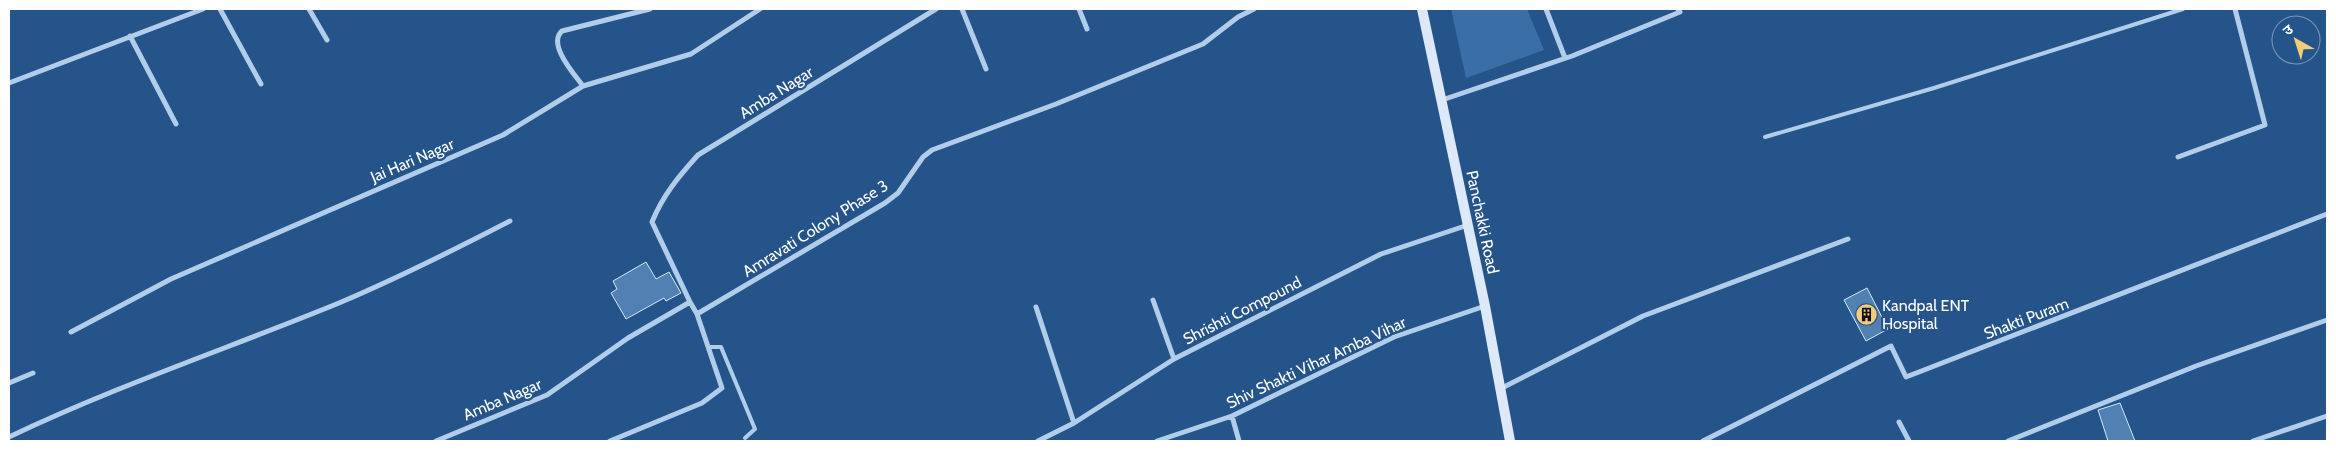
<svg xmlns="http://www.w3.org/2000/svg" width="2336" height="450" viewBox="0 0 2336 450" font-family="Cabin,'Noto Sans Devanagari',sans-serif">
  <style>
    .green { fill: #396ea7 }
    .building { fill: #5180b3; stroke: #d6e6f8 }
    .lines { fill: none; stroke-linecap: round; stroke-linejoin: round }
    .lane { stroke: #b2cdea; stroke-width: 4 }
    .street { stroke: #b2cdea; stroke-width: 5 }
    .secondary { stroke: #dde9f8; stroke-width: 10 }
    .labels { text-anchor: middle; stroke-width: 4.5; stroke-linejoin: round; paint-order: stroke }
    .street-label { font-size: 16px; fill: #fff; stroke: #25548a }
    .poi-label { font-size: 16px; fill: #fff; stroke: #25548a; text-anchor: start }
  </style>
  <rect width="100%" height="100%" fill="#25548a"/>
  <path class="green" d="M1451,9H1527L1544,50L1466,78Z"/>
  <path class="building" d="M646,262L656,279L669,272L681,293L666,301L664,298L626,319L611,293L617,289L613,281Z
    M1867,288L1888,329L1866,341L1844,300Z
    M2120,403L2135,441H2108L2098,410Z"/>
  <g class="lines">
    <path class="lane" d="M1765,137L1934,88L2183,9
      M709,347H721L755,429L745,438"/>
    <path class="street" d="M220,9L261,84
      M309,9L327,40
      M962,9L986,69
      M1079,9L1087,29
      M1546,9L1565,58
      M130,36L176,124
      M9,83L203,9
      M583,86C574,74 547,44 562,31L650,9
      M1442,100L1572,56L1680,12L1678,9
      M2178,157L2265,125L2235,9
      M1153,300L1174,359
      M690,302L652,222C663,195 679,176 698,155L936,9
      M1036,307L1074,423
      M71,332L171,279L503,135L583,86L691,54L760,9
      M9,383L33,373
      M1500,389L1643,316L1848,239
      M1232,416L1239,441
      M1899,422L1909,441
      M9,437C116,386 229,348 339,303C398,278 454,250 510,221
      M436,441L547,395L628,338L690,302L697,314
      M610,441L702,403L722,388L697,314L885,203L898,193L923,157L932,150L1056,104L1203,44L1238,17L1254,9
      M1038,441L1074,423L1174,359L1381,254L1468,225
      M1157,441L1232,416L1394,337L1485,306
      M1703,441L1891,346L1906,377L2327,214
      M2008,441L2196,366L2327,320
      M2253,441L2327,416"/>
    <path class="secondary" d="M1422,9L1485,306L1510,441"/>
  </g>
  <defs>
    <symbol id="building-disc" viewBox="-11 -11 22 22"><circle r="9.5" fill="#f4cc76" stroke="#25548a"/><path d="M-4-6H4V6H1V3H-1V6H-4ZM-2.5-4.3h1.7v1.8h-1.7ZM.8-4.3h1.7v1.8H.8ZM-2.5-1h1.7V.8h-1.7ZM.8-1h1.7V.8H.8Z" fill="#111"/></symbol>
  </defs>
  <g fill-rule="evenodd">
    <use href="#building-disc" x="1854" y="302" width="25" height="25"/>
  </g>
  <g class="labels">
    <g class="street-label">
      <text transform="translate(776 92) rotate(-32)" y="6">Amba Nagar</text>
      <text transform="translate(412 160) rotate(-23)" y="6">Jai Hari Nagar</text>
      <text transform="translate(1483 222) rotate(78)" y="6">Panchakki Road</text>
      <text transform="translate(815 228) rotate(-32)" y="6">Amravati Colony Phase 3</text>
      <text transform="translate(1242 310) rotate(-27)" y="6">Shrishti Compound</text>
      <text transform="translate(2026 318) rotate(-21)" y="6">Shakti Puram</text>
      <text transform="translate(1316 362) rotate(-25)" y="6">Shiv Shakti Vihar Amba Vihar</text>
      <text transform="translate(502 399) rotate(-23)" y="6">Amba Nagar</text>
    </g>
    <g class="poi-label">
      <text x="1882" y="311">Kandpal ENT<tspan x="1882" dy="18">Hospital</tspan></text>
    </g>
  </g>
  <rect width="2336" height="450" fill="none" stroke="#ffffff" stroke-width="20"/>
  <g transform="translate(2296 40) rotate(321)"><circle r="24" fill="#25548a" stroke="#7c98b9"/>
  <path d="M0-4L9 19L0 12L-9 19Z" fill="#f4cc76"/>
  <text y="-8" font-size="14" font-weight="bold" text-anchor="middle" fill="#ffffff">उ</text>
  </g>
</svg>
